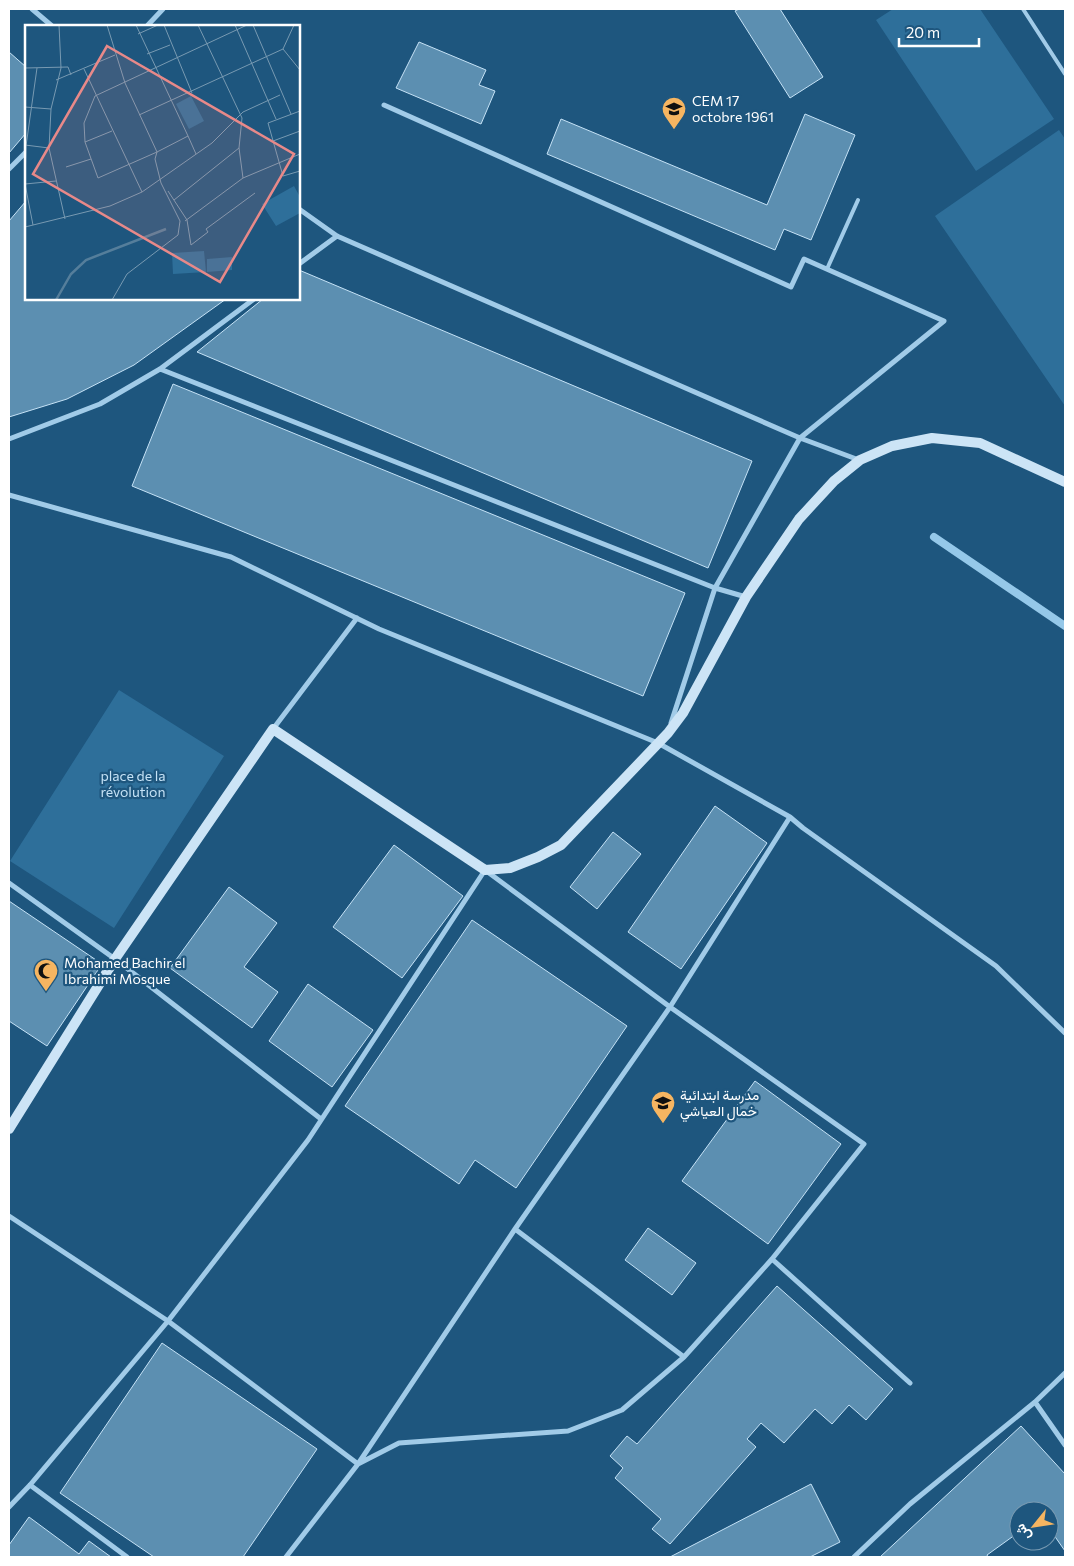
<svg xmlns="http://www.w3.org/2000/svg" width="1074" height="1566" viewBox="0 0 1074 1566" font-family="Commissioner,Vazirmatn,sans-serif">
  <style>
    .green { fill: #2e6f9a }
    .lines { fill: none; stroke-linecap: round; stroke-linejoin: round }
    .stream { stroke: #95c8e9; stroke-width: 8 }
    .building { fill: #5c8fb1; stroke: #c5e2f6 }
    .lane { stroke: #a1cbe8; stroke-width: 4 }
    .street { stroke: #a1cbe8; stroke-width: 5 }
    .secondary { stroke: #cce4f6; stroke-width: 10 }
    .labels { text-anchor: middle; stroke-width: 4.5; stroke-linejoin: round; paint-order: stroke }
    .poi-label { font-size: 14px; fill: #fff; stroke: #1e567e; text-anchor: start }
    .park-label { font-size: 14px; fill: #c5e2f6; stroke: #1e567e }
    .inset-river { fill: none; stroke: #557e9b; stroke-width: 2.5 }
    .inset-road { fill: none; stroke: #789ab2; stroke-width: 1 }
    .view { fill: #e88989; fill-opacity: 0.15; stroke: #e88989; stroke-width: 2.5 }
    .inset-edge { fill: none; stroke: #fff; stroke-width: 2.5 }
  </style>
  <rect width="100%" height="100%" fill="#1e567e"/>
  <path class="green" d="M893,9H980L1054,119L976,171L876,20Z
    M1059,130L1065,139V406L935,216Z
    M119,690L224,756L114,928L10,861Z"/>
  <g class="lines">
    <path class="stream" d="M934,537L1065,626"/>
  </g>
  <path class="building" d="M739,9H780L823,77L790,98L735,11Z
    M419,42L486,70L479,85L495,91L481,124L396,88Z
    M9,52L26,67V133L9,153Z
    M805,114L855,135L811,240L784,229L775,250L547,154L561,119L767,205Z
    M26,201V299H226L134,365L67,399L9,417V221Z
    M299,270L752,461L708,568L197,352L263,299H299Z
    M173,384L685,593L643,696L132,486Z
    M715,806L767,843L681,969L628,932Z
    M613,832L641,854L597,909L570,887Z
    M394,845L463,896L402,978L333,927Z
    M229,887L277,923L244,967L278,992L252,1028L170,968Z
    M9,901L102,964L47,1046L9,1021Z
    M472,920L627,1026L516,1188L475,1160L459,1184L345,1106Z
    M308,984L373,1030L332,1087L269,1041Z
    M755,1081L841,1144L768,1244L682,1181Z
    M648,1228L696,1263L672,1295L625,1260Z
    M777,1286L893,1389L866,1420L849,1405L832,1424L815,1409L784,1443L761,1423L747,1439L756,1447L670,1544L652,1529L661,1519L615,1478L623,1468L610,1456L627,1436L637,1444Z
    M162,1343L317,1449L243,1557H154L60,1493Z
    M1021,1426L1065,1474V1551L1049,1528V1511H1019V1532L987,1555L988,1557H880Z
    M811,1484L840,1542L810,1557H670Z
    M29,1517L79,1554L89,1541L111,1557H9V1545Z"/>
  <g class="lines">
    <path class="lane" d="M1023,9L1065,74
      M827,269L858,200"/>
    <path class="street" d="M32,9L52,26
      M147,26L163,9
      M384,105L791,287L804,259L944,321L800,438L715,588L671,723
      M9,169L26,152
      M299,209L337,236L800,438L859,460
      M299,264L337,236
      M160,369L715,588L746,597
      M9,439L100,404L160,369L254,299
      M9,495L231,557L379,629L658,743L790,817L803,828L996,966L1065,1033
      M273,729L357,618
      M9,883L115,959L321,1119
      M9,1216L168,1321L358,1464L399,1443L568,1431L622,1410L684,1357
      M772,1259L910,1383
      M1035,1402L1065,1445
      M30,1485L127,1557
      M9,1507L30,1485L168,1321L308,1140L485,870L670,1007L864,1144L772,1259L684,1357L515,1229
      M286,1557L358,1464L515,1229L670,1007L790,817
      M854,1557L910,1504L1035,1402L1065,1373"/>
    <path class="secondary" d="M9,1129L115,959L273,729L485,870L510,868L538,857L561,845L668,733L683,713L746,597L799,519L834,481L860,460L892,446L932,438L980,443L1065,482"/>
  </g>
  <defs>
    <symbol id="school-pin" viewBox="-11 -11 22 30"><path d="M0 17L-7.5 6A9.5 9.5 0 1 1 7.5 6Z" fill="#f6b561" stroke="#1e567e"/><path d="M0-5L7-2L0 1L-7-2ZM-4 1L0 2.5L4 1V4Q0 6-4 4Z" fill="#111"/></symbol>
    <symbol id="mosque-pin" viewBox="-11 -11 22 30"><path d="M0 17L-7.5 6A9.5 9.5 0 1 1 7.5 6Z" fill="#f6b561" stroke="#1e567e"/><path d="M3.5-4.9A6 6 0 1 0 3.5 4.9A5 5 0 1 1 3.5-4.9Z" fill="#111"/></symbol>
  </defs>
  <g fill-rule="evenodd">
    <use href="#school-pin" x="660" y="95" width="28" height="38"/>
    <use href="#mosque-pin" x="32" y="957" width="28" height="38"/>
    <use href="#school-pin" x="649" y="1089" width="28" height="38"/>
  </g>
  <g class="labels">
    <g class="poi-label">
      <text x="692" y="106">CEM 17<tspan x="692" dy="16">octobre 1961</tspan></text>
      <text x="64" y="968">Mohamed Bachir el<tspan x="64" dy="16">Ibrahimi Mosque</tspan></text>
      <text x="680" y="1100">مدرسة ابتدائية<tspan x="680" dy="16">خمال العياشي</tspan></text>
    </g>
    <g class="park-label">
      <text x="133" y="781">place de la<tspan x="133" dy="16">révolution</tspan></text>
    </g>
  </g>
  <g transform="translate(25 25)">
    <rect width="275" height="275" fill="#1e567e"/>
    <path d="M166,71L179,96L164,104L151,79ZM269,161L275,172V188L251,201L237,179ZM179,226L181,247L148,249L147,228ZM207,232V245L182,247V234Z" fill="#2e6f9a"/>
    <path class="inset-river" d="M31,275L46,249L61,235L141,204"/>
    <path class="inset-road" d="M34,0L36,43L26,84L24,123L40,194M82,0L100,58L132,127L73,153L60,117L87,106M139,0L167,68M173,0L217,93L214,123L218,153M210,0L251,94M228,0L266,89M113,9L133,0M258,24L275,45M122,29L145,20M0,43L43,42L46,50M59,44L117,167M31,55L90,30M0,82L26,84M275,86L243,98L258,151L275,146M114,90L258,24L269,0M163,111L171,129M248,116L275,106M60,117L59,98L70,71L222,0M0,120L24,123M41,142L66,134M0,159L31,156M143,166L162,195L166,220L183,207L181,204L230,168M149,175L214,123M160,196L218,153L275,129M8,200L0,159L1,121L12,43M0,202L85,181L117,167L187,118L218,87L255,70M87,275L102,249L153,210L155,196L136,158L130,134L132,127L163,111L111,0"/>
    <path class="view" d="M82,21L269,129L195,257L8,149Z"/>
    <rect width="275" height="275" class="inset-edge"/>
  </g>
  <rect width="1074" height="1566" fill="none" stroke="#ffffff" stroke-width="20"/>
  <g transform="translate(1034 1526) rotate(240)"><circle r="24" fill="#1e567e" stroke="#789ab2"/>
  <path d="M0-4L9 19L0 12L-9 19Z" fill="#f6b561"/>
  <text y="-8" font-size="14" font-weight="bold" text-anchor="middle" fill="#ffffff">ش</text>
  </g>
  <path d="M899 38v8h80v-8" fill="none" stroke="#ffffff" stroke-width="2.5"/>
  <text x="906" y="38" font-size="15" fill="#ffffff" stroke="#1e567e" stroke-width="4" paint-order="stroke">20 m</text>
</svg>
